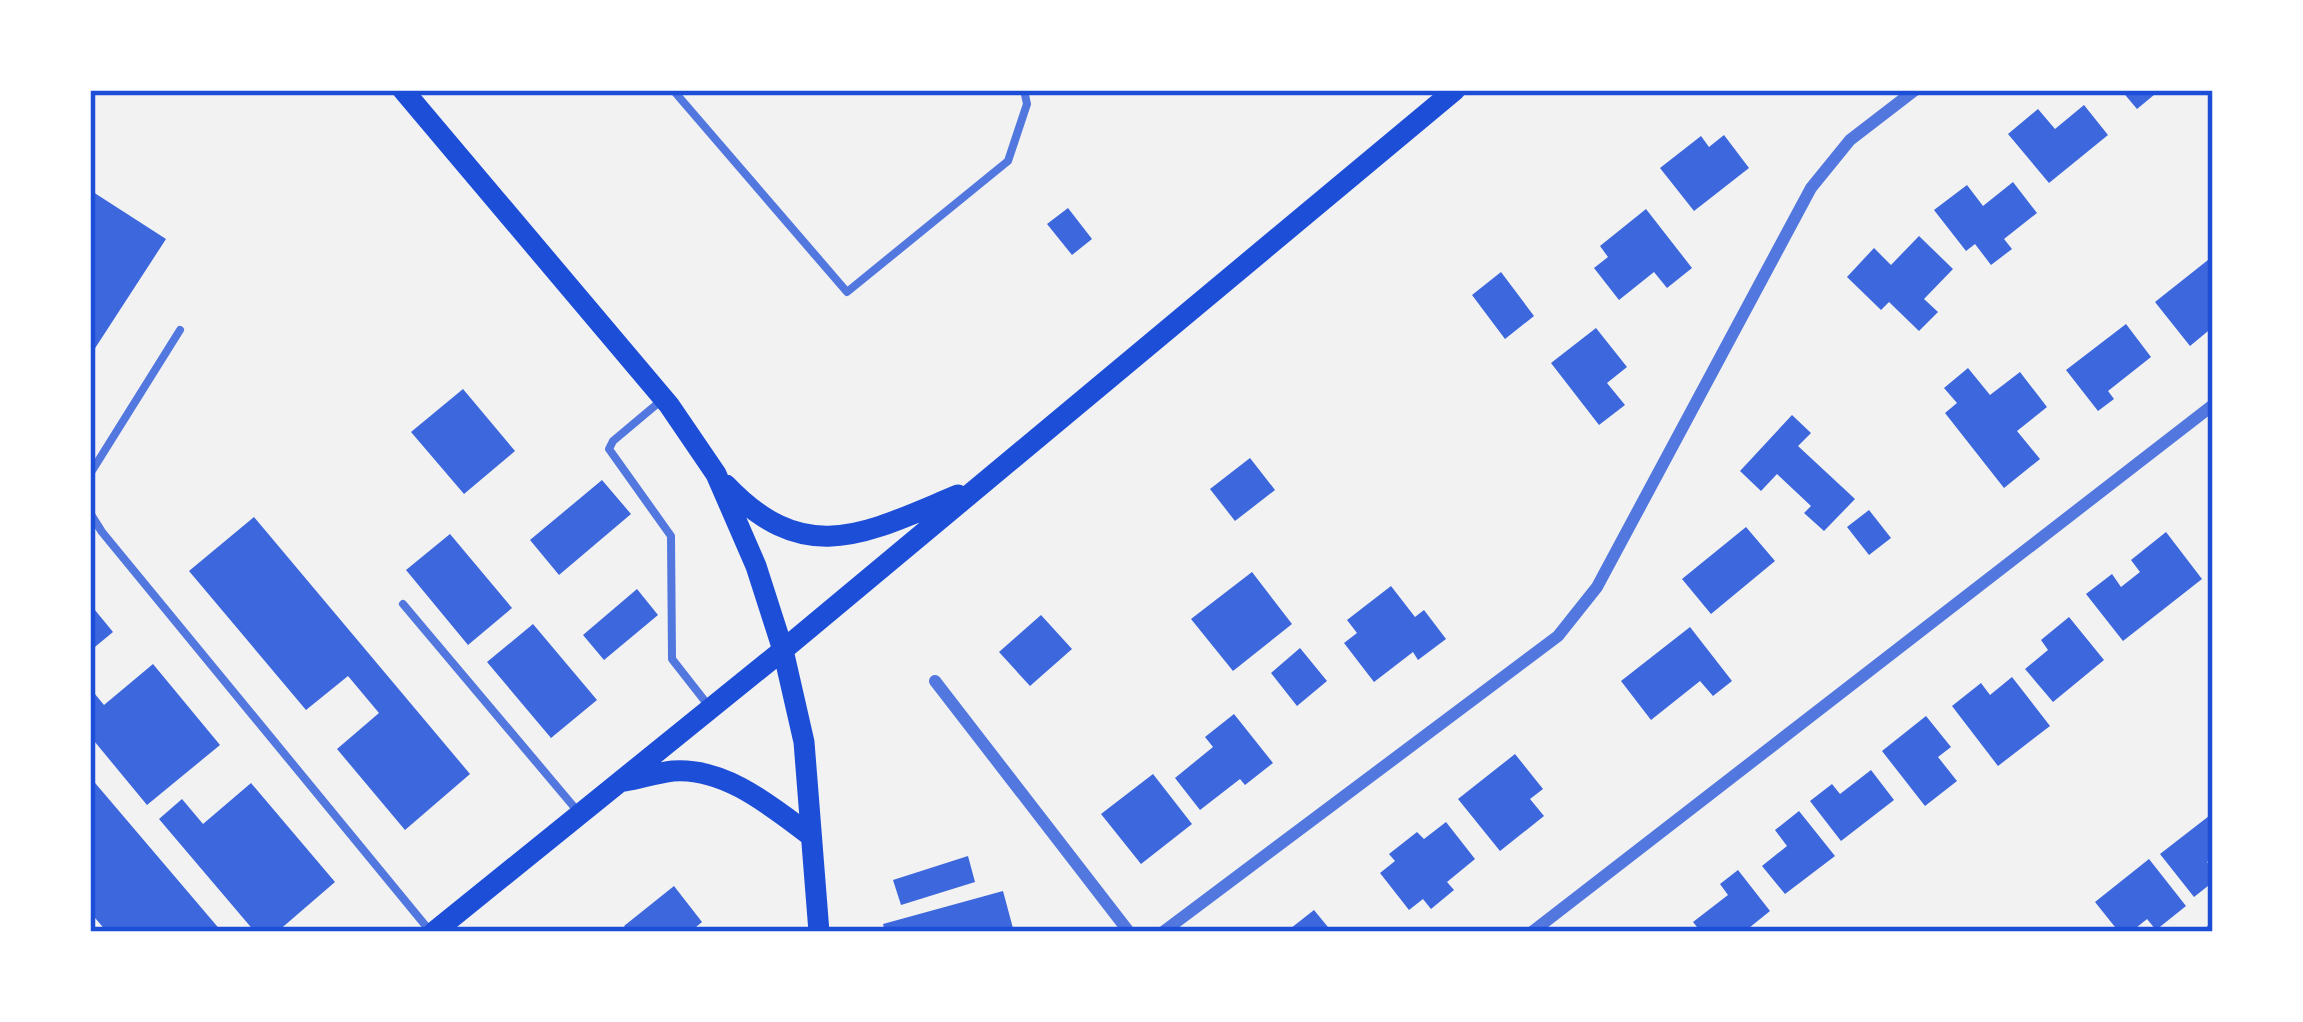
<svg xmlns="http://www.w3.org/2000/svg" width="2303" height="1022" viewBox="0 0 2303 1022" font-family="Signika,sans-serif">
  <style>
    .building { fill: #3d67dc }
    .lines { fill: none; stroke-linecap: round; stroke-linejoin: round }
    .service { stroke: #5277de; stroke-width: 8 }
    .minor { stroke: #5277de; stroke-width: 12 }
    .secondary { stroke: #1d4ed8; stroke-width: 21 }
    .neatline { fill: none; stroke: #1d4ed8; stroke-width: 4.5 }
  </style>
  <rect width="100%" height="100%" fill="#f2f2f2"/>
  <path class="building" d="M2121,90H2160L2137,109Z
    M2084,105L2108,135L2049,183L2008,134L2038,109L2055,129Z
    M1724,135L1749,168L1694,211L1660,168L1701,136L1709,147Z
    M2013,182L2037,213L2004,239L2012,249L1991,265L1975,244L1966,251L1934,210L1967,185L1983,206Z
    M93,192L166,239L90,356V196Z
    M1068,208L1092,239L1072,255L1047,224Z
    M1646,209L1692,268L1667,288L1654,272L1619,300L1594,268L1608,257L1600,246Z
    M1919,236L1953,269L1924,299L1938,312L1919,331L1889,302L1881,310L1847,277L1874,248L1891,265Z
    M2213,256V327L2190,346L2155,302Z
    M1501,272L1534,316L1505,339L1472,295Z
    M2126,324L2151,357L2108,391L2114,399L2098,411L2066,370Z
    M1596,328L1627,367L1607,383L1625,405L1599,425L1551,363Z
    M1968,368L1990,395L2020,372L2047,407L2017,431L2040,459L2004,488L1945,413L1957,403L1944,388Z
    M463,389L515,451L464,494L411,432Z
    M1792,415L1811,433L1798,446L1855,499L1824,531L1804,513L1811,506L1777,474L1761,491L1740,471Z
    M1250,458L1275,490L1235,521L1210,489Z
    M602,480L631,514L559,575L530,540Z
    M1869,510L1891,538L1869,555L1847,527Z
    M254,517L470,774L405,830L337,749L379,713L348,676L306,710L189,571Z
    M1746,527L1775,561L1711,614L1682,579Z
    M2166,532L2202,579L2123,641L2086,594L2112,574L2121,587L2140,572L2131,560Z
    M450,534L512,608L468,645L406,570Z
    M1252,572L1292,624L1233,671L1191,619Z
    M1391,586L1415,617L1424,610L1446,639L1418,660L1413,652L1374,682L1344,643L1357,633L1347,620Z
    M637,589L658,615L604,660L583,635Z
    M90,604L113,632L90,651Z
    M1041,615L1072,649L1030,686L999,652Z
    M2069,617L2104,660L2053,702L2025,669L2048,650L2041,640Z
    M533,624L597,700L551,738L487,662Z
    M1690,627L1732,681L1713,696L1700,681L1651,720L1621,681Z
    M1300,648L1327,681L1297,706L1271,673Z
    M153,664L220,745L147,805L90,736V688L104,705Z
    M2012,677L2050,726L1998,766L1952,706L1981,683L1990,695Z
    M1234,714L1273,763L1245,785L1240,779L1200,810L1175,778L1213,747L1205,737Z
    M1926,716L1951,747L1938,757L1957,781L1925,806L1882,751Z
    M1515,754L1543,789L1530,799L1544,816L1500,851L1458,799Z
    M1871,770L1894,800L1841,841L1810,801L1832,784L1840,794Z
    M1153,774L1192,824L1141,864L1101,814Z
    M90,777L222,932H107L90,912Z
    M251,783L335,882L277,932H255L159,819L182,799L203,824Z
    M1799,811L1835,856L1785,894L1762,866L1787,846L1775,830Z
    M2209,816L2213,821V858L2207,862L2213,869V882L2194,897L2160,854Z
    M1446,822L1475,859L1447,882L1454,890L1431,909L1423,899L1409,910L1380,873L1395,861L1389,854L1417,832L1424,839Z
    M968,856L975,882L901,905L893,880Z
    M2149,859L2186,906L2156,930L2147,919L2131,932H2119L2095,902Z
    M1738,870L1770,911L1744,932H1701L1693,922L1728,895L1720,884Z
    M674,886L702,922L690,932H629L624,926Z
    M1003,891L1014,932H885L883,924Z
    M1314,910L1332,932H1286Z"/>
  <g class="lines">
    <path class="service" d="M673,90L847,292L1008,161L1027,104L1024,90
      M663,399L613,441L609,449L671,536L672,659L708,705
      M90,474L180,330
      M90,513L102,532L430,931
      M403,604L580,814"/>
    <path class="minor" d="M935,681L1129,932
      M1163,932L1558,636L1597,587L1811,188L1850,140L1915,90
      M1532,932L2213,405
      M2210,932L2213,929"/>
    <path class="secondary" d="M403,90L669,405L716,474L756,566L783,650L804,742L819,932
      M726,485C806,569 866,533 958,495
      M625,781C641,778 657,773 673,771C725,767 772,807 811,836
      M434,932L783,650L1455,90"/>
  </g>
  <rect width="2303" height="1022" fill="none" stroke="#ffffff" stroke-width="186"/>
  <rect x="93" y="93" width="2117" height="836" class="neatline"/>
</svg>
